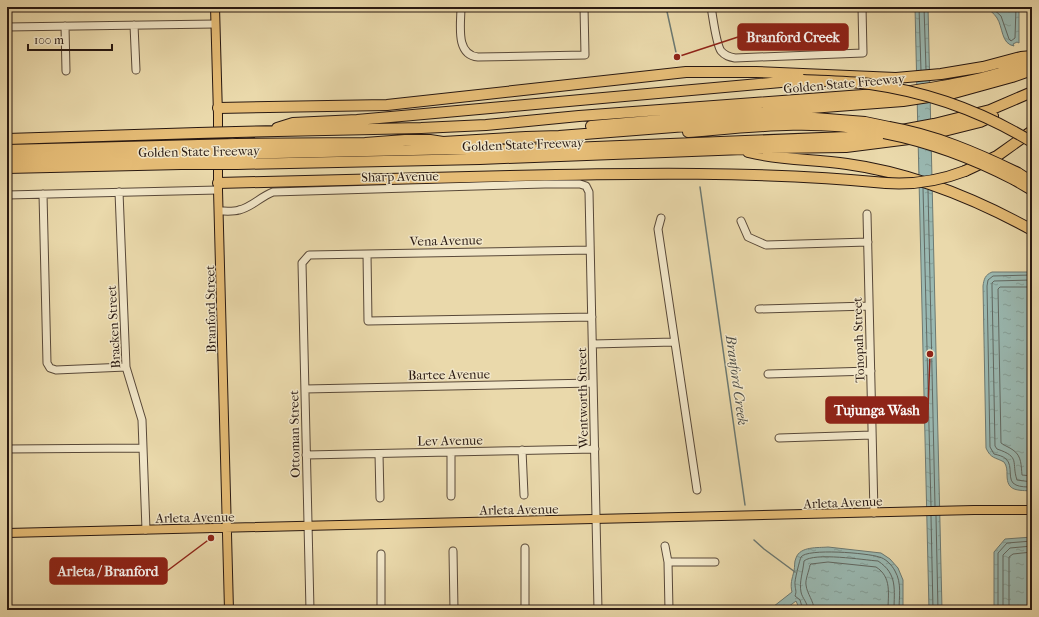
<svg xmlns="http://www.w3.org/2000/svg" width="1039" height="617" viewBox="0 0 1039 617" font-family="'IM FELL French Canon',serif">
  <style>
    .water { fill: url(#water-ripples); stroke: #6c7972 }
    .lines { fill: none; stroke-linecap: round; stroke-linejoin: round }
    .shore { stroke: #616862; stroke-width: 1 }
    .stream { stroke: #6c7972; stroke-width: 1.5 }
    .minor-casing { stroke: #584838; stroke-width: 9 }
    .major-casing { stroke: #281811; stroke-width: 10 }
    .highway-casing { stroke: #281811; stroke-width: 12 }
    .minor { stroke: #f1e6c8; stroke-width: 7 }
    .major { stroke: #e5bc76; stroke-width: 8 }
    .highway { stroke: #e5bc76; stroke-width: 10 }
    .highway-bridge-casing { stroke: #281811; stroke-width: 12; stroke-linecap: butt }
    .highway-bridge { stroke: #e5bc76; stroke-width: 10 }
    .labels { text-anchor: middle; stroke-width: 3; stroke-linejoin: round; paint-order: stroke }
    .street-label { font-size: 13px; fill: #281811; stroke: #f1e6c8 }
    .water-label { font-size: 14px; font-style: italic; fill: #505049; stroke: #f1e6c8 }
    .leader { fill: none; stroke: #8f2418; stroke-width: 1.5 }
    .callout-dot { fill: #8f2418; stroke: #f1e6c8; stroke-width: 1.5 }
    .callout { fill: #8f2418; stroke: #8f2418; stroke-width: 1.5 }
    .callout-label { font-size: 14px; text-anchor: middle; font-weight: bold; fill: #fff }
  </style>
  <defs>
    <pattern id="water-ripples" width="26" height="14" patternUnits="userSpaceOnUse"><rect width="26" height="14" fill="#9ab9b2"/><path d="M2 4q2-2 4 0t4 0M15 11q2-2 4 0t4 0" fill="none" stroke="#859e98"/></pattern>
  </defs>
  <rect width="100%" height="100%" fill="#ead9ab"/>
  <filter id="stains"><feTurbulence type="fractalNoise" baseFrequency=".005" numOctaves="4"/><feColorMatrix values="0 0 0 0 .2 0 0 0 0 .09 0 0 0 0 .02 0 0 0 .5 -.17"/></filter>
  <radialGradient id="worn" r=".72"><stop offset=".6" stop-color="#630" stop-opacity="0"/><stop offset="1" stop-color="#630" stop-opacity=".3"/></radialGradient>
  <path class="water" d="M915,7H928L942,610H929Z
    M985,7H1019V43L1017,42L1013,44L1014,46C1001,44 1003,27 997,18C994,13 989,10 985,7Z
    M992,272H1032V491C1018,490 1007,492 1007,475C1007,470 1007,466 1004,462C995,457 991,459 986,448L983,286C984,279 985,275 992,272Z
    M1032,537V610H994V552L1005,539Z
    M828,547L881,553L890,559L898,568L903,580V610H800L796,601L784,610H769L792,592C790,584 792,579 794,571C795,566 794,562 796,558C800,546 818,548 828,547Z"/>
  <g class="lines">
    <path class="shore" d="M919,7L921,70
      M924,7L926,69
      M991,7L1001,16L1009,39L1011,41L1015,38L1016,7
      M923,188L931,506
      M928,190L935,506
      M1032,275L993,276L988,280L987,286L990,447L994,454C998,455 1003,456 1006,459C1014,466 1006,481 1016,485C1020,487 1027,487 1032,487
      M1032,280L994,281L992,283V287L995,446L997,449C1021,457 1011,462 1017,480L1032,482
      M1032,287H1000L998,289L1001,443C1005,446 1009,447 1013,450C1022,456 1021,466 1022,475L1032,476
      M931,516L933,610
      M936,516L938,610
      M803,610L800,600L795,596C797,591 795,589 795,584C794,582 800,559 801,557C807,548 868,553 879,557C885,558 892,565 895,571C902,583 899,597 899,610
      M808,610C808,603 802,598 801,592C799,582 803,572 804,561C814,552 864,560 878,561C898,574 894,590 894,610
      M814,610C814,601 807,594 806,585C805,580 809,571 810,565L811,564L828,562L876,567C892,577 888,594 888,610
      M998,610V553L1007,543L1032,541
      M1003,610V555L1010,548L1032,546
      M1009,610V557L1013,554L1032,552"/>
    <path class="stream" d="M666,7L677,57
      M700,187L745,505
      M754,540L764,549L795,572"/>
    <defs>
      <path id="minor" d="M461,7C461,24 455,55 478,57L585,55L584,7
        M711,7C713,17 716,44 721,51C725,56 730,57 735,58L863,53L862,7
        M134,25L136,70
        M65,26L66,71
        M7,27L215,24
        M119,192L126,367L142,420L146,530
        M43,194L47,363L50,368L56,370L126,367
        M7,195L218,190
        M219,211C225,211 233,212 239,210C252,207 260,197 273,192L545,184H580L586,186L589,192L598,610
        M867,214L874,513
        M661,218L658,229L697,490
        M741,221L748,237L766,245L868,242
        M367,254L368,321L592,317
        M759,309L869,306
        M593,344L674,342
        M768,374L871,371
        M305,389L593,383
        M779,438L872,435
        M7,449L143,448
        M522,450L524,495
        M451,452V496
        M379,454L380,498
        M306,455L595,449
        M665,546L668,562L669,610
        M453,551L454,610
        M381,554V610
        M668,562H715
        M310,610L302,263L309,255L590,250
        M525,610V548"/>
      <path id="major" d="M215,7L218,115V190L229,610
        M7,533L974,510H1032"/>
      <path id="highway" d="M218,108L387,105L686,72H756L896,78L941,74L983,67L1021,57L1032,56
        M591,126L731,114L903,101L954,93L1012,77L1032,70
        M277,128L293,123L357,120L803,80
        M236,132L421,128L486,125L579,116L903,92C946,86 992,79 1032,61
        M688,132C750,127 812,119 874,131
        M924,136L980,122L993,116
        M7,139L198,133
        M236,144L365,143L405,140H430L443,142L526,137L559,136L802,117L865,122L889,127
        M7,150L199,145
        M748,152C780,160 814,159 847,164C913,173 974,198 1032,230
        M236,154L458,149L520,150L847,137L891,132L934,124L990,110L1032,92
        M7,159L181,155
        M237,164L480,159L769,148L846,147L909,139
        M7,168L181,164
        M965,171L997,156L1032,131
        M1018,173L1032,182
        M1015,180L1032,190
        M218,183C316,181 413,178 510,176C635,173 761,171 886,183"/>
    </defs>
    <use href="#minor" class="minor-casing"/>
    <use href="#major" class="major-casing"/>
    <use href="#highway" class="highway-casing"/>
    <use href="#minor" class="minor"/>
    <use href="#major" class="major"/>
    <use href="#highway" class="highway"/>
    <defs>
      <path id="highway-bridge" d="M803,80C825,81 848,81 870,84C927,92 983,112 1032,142
        M889,127C935,135 977,153 1018,173
        M198,133L236,132
        M884,133C930,142 973,158 1015,180
        M199,145L236,144
        M181,155L236,154
        M181,164H237
        M886,183C914,185 939,181 965,171"/>
    </defs>
    <use href="#highway-bridge" class="highway-bridge-casing"/>
    <use href="#highway-bridge" class="highway-bridge"/>
  </g>
  <g class="labels">
    <g class="street-label">
      <text transform="translate(844 83) rotate(-5)" y="5">Golden State Freeway</text>
      <text transform="translate(523 144) rotate(-2)" y="5">Golden State Freeway</text>
      <text transform="translate(199 151) rotate(-1)" y="5">Golden State Freeway</text>
      <text transform="translate(400 176) rotate(-1)" y="5">Sharp Avenue</text>
      <text transform="translate(446 240) rotate(-1)" y="5">Vena Avenue</text>
      <text transform="translate(210 309) rotate(-91)" y="5">Branford Street</text>
      <text transform="translate(113 327) rotate(-93)" y="5">Bracken Street</text>
      <text transform="translate(858 340) rotate(-92)" y="5">Tonopah Street</text>
      <text transform="translate(449 374) rotate(-1)" y="5">Bartee Avenue</text>
      <text transform="translate(582 398) rotate(-91)" y="5">Wentworth Street</text>
      <text transform="translate(294 434) rotate(-91)" y="5">Ottoman Street</text>
      <text transform="translate(450 440) rotate(-1)" y="5">Lev Avenue</text>
      <text transform="translate(843 502) rotate(-2)" y="5">Arleta Avenue</text>
      <text transform="translate(519 509) rotate(-1)" y="5">Arleta Avenue</text>
      <text transform="translate(195 517) rotate(-1)" y="5">Arleta Avenue</text>
    </g>
    <g class="water-label">
      <text transform="translate(737 380) rotate(82)" y="5">Branford Creek</text>
    </g>
  </g>
  <path class="leader" d="M677 57L738 37M930 354L928 410M211 538L167 571"/>
  <g class="callout-dot">
    <circle cx="677" cy="57" r="4"/>
    <circle cx="930" cy="354" r="4"/>
    <circle cx="211" cy="538" r="4"/>
  </g>
  <g class="callout">
    <rect x="738" y="24" width="110" height="26" rx="4"/>
    <rect x="826" y="397" width="102" height="26" rx="4"/>
    <rect x="50" y="558" width="117" height="26" rx="4"/>
  </g>
  <g class="callout-label">
    <text x="793" y="42">Branford Creek</text>
    <text x="877" y="415">Tujunga Wash</text>
    <text x="108" y="576">Arleta / Branford</text>
  </g>
  <rect width="1039" height="617" fill="none" stroke="#ead9ab" stroke-width="24"/>
  <rect x="8" y="8" width="1023" height="601" fill="none" stroke="#281811" stroke-width="2"/>
  <rect x="12" y="12" width="1015" height="593" fill="none" stroke="#281811"/>
  <path d="M28 44v6h84v-6" fill="none" stroke="#281811" stroke-width="2"/>
  <text x="34" y="44" font-size="12" fill="#281811" stroke="#f1e6c8" stroke-width="3" paint-order="stroke">100 m</text>
  <rect width="100%" height="100%" filter="url(#stains)"/>
  <rect width="100%" height="100%" fill="url(#worn)"/>
</svg>
